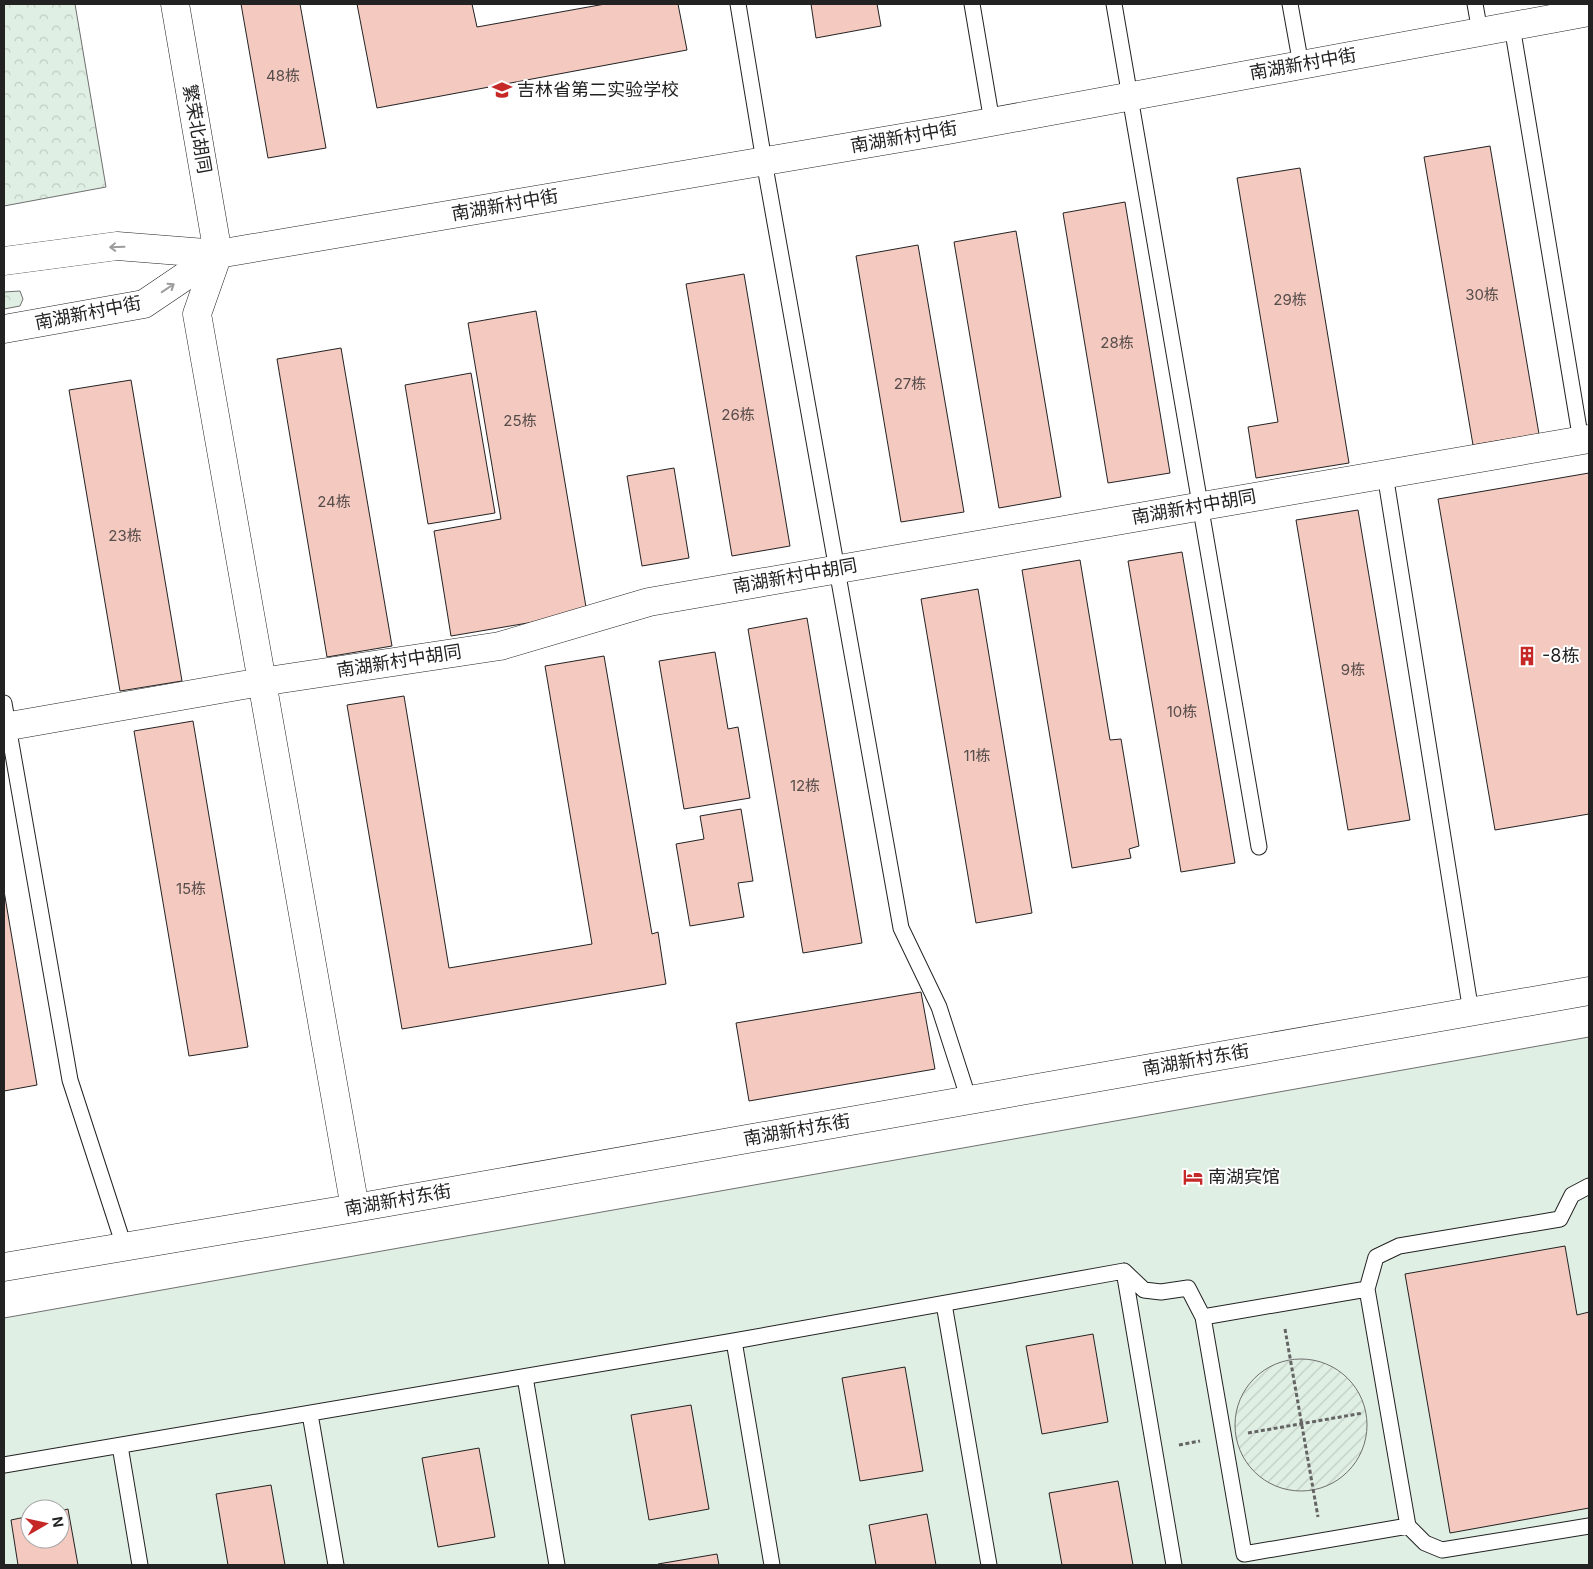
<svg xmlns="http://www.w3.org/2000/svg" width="1593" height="1569" viewBox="0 0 1593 1569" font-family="Inter,'Noto Sans SC',sans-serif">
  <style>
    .forest { fill: url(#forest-crowns); stroke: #6f6f6f }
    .park { fill: #e0efe3; stroke: #6f6f6f; fill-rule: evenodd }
    .garden { fill: url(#garden-furrows); stroke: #6f6f6f }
    .building { fill: #f3c9c0; stroke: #222 }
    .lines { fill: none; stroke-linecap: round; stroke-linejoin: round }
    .service-casing { stroke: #222; stroke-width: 17 }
    .minor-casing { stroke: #222; stroke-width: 29 }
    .tertiary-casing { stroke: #222; stroke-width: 29 }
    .path { stroke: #646464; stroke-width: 3; stroke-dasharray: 4 2.5; stroke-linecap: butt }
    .service { stroke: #fff; stroke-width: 15 }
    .minor { stroke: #fff; stroke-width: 28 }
    .tertiary { stroke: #fff; stroke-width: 28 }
    .oneway { stroke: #9c9c9c }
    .labels { text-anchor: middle; stroke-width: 4; stroke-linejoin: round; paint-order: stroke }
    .number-label { font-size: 15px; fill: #564c4a }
    .street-label { font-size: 18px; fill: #222; stroke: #fff }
    .poi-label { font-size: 18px; fill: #222; stroke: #fff; text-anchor: start }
  </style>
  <defs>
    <pattern id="forest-crowns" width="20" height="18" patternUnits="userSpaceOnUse" patternTransform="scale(1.25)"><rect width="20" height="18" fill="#e0efe3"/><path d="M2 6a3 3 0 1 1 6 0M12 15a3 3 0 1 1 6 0" fill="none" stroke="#c0cdc2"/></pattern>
    <pattern id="garden-furrows" width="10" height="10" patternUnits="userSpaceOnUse" patternTransform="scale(1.25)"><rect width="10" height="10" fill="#e0efe3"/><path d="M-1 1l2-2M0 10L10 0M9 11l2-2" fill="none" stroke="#c0cdc2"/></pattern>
  </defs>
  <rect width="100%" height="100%" fill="#fff"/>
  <path class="forest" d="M4,4H75L106,187L4,206Z
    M20,291L23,299L20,306L4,309V292Z"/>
  <path class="park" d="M1589,1037V1565H4V1318ZM30,1509H60V1539H30Z"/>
  <path class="garden" d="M1235 1425a66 66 0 1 1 132 0a66 66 0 1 1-132 0Z"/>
  <path class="building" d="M241,4H300L326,148L268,158Z
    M357,4H472L477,27L605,4H678L687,50L377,108Z
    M811,4H877L881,26L816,38Z
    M1490,146L1539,434L1473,445L1424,157Z
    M1300,168L1349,463L1256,478L1248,427L1278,422L1237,178Z
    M1125,202L1170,473L1108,483L1063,213Z
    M1016,231L1061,497L999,508L954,242Z
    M918,245L964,512L901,522L856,256Z
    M744,274L790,546L732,556L686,284Z
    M536,311L587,613L451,636L434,531L501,519L468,323Z
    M341,348L392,646L327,657L277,359Z
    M471,373L495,513L428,524L405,385Z
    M131,380L182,681L120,691L69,390Z
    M674,468L689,558L642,566L627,476Z
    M1589,473V814L1495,830L1438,499Z
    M1358,510L1410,820L1348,830L1296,520Z
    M1182,552L1235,863L1181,872L1128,561Z
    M1080,560L1110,740L1121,739L1139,846L1129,849L1131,858L1072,868L1022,570Z
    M978,589L1032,913L976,923L921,599Z
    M807,618L862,943L803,953L748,629Z
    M715,652L728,729L738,727L750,798L684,809L659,661Z
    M604,656L652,934L658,932L666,984L402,1029L347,705L404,696L449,968L592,944L545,666Z
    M193,721L248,1047L189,1056L134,731Z
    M741,809L753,881L738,883L744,917L690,926L676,844L704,839L700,816Z
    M4,891L37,1085L4,1091Z
    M921,992L935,1069L749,1101L736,1023Z
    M1565,1246L1577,1315L1589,1312V1508L1450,1533L1405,1274Z
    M1093,1334L1108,1422L1042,1434L1026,1346Z
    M905,1367L923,1471L860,1481L842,1378Z
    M691,1405L709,1509L649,1520L631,1415Z
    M479,1448L495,1537L438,1547L422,1458Z
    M1118,1481L1133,1565H1062L1049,1493Z
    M271,1485L285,1565H228L216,1494Z
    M68,1509L78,1565H18L11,1520L30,1516V1539H60V1511Z
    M927,1514L936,1565H876L869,1525Z
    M717,1554L719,1565H658V1564Z"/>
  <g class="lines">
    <defs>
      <path id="service" d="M738,4L764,161L901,928L939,1007L969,1100
        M972,4L992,122
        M1114,4L1259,847
        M1290,4L1301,65
        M1475,4L1480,32
        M1512,26L1581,441
        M1385,474L1471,1012
        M4,703L70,1080L124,1246
        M1124,1271L1144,1290L1161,1292L1188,1288L1203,1317
        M1367,1289L1376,1257L1399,1246L1560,1219L1572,1195L1589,1186
        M944,1304L989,1565
        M734,1341L772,1565
        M525,1377L557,1565
        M310,1414L336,1565
        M120,1446L140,1565
        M4,1465L734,1341L1124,1271L1174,1565
        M1408,1526L1244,1554L1203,1317L1367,1289L1408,1526L1425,1543L1442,1550L1589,1526"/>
      <path id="minor" d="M218,254L197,314L355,1208
        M4,727L261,682L500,646L649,602L1589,439
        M4,1267L355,1208L1589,991"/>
      <path id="tertiary" d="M175,4L218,254
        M4,261L117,246L218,254L948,130L1589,12
        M4,329L144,304L218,254"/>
    </defs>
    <use href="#service" class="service-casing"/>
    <use href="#minor" class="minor-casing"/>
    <use href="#tertiary" class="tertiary-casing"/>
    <path class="path" d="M1285,1329L1318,1517
      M1248,1433L1363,1413
      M1179,1445L1200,1441"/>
    <use href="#service" class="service"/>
    <use href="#minor" class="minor"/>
    <use href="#tertiary" class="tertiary"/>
  </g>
  <defs><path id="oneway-shaft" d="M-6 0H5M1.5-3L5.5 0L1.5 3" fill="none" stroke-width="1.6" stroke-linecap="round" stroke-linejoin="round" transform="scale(1.25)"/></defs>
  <g class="oneway">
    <use href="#oneway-shaft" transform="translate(117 247) rotate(178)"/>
    <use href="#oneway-shaft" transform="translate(168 288) rotate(-34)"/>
  </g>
  <defs>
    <symbol id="school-bare" viewBox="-9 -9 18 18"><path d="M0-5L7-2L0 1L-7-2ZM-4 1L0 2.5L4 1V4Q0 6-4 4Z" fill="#c62828" stroke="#fff" stroke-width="2.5" paint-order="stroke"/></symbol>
    <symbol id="building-bare" viewBox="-9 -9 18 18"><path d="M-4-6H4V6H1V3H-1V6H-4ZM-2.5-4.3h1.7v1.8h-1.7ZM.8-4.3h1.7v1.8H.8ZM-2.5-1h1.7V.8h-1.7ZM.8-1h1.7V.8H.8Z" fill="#c62828" stroke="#fff" stroke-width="2.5" paint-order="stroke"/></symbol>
    <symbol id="hotel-bare" viewBox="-9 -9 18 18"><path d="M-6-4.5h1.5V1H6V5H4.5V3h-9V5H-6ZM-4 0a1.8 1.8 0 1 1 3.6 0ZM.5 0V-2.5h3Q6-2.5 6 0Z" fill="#c62828" stroke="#fff" stroke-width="2.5" paint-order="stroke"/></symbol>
  </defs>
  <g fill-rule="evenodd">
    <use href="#school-bare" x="488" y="76" width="28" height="28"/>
    <use href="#building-bare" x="1513" y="642" width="28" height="28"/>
    <use href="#hotel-bare" x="1179" y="1163" width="28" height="28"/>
  </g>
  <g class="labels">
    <g class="number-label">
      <text x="283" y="81">48栋</text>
      <text x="1482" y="300">30栋</text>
      <text x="1290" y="305">29栋</text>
      <text x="1117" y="348">28栋</text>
      <text x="910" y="389">27栋</text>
      <text x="738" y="420">26栋</text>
      <text x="520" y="426">25栋</text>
      <text x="334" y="507">24栋</text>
      <text x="125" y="541">23栋</text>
      <text x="1353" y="675">9栋</text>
      <text x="1182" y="717">10栋</text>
      <text x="977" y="761">11栋</text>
      <text x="805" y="791">12栋</text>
      <text x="191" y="894">15栋</text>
    </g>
    <g class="street-label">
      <text transform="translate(1303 64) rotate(-10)" y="6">南湖新村中街</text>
      <text transform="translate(197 129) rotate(80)" y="6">繁荣北胡同</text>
      <text transform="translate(904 137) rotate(-10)" y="6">南湖新村中街</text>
      <text transform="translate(505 205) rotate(-10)" y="6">南湖新村中街</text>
      <text transform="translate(88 313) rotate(-11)" y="6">南湖新村中街</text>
      <text transform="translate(1194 507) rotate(-10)" y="6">南湖新村中胡同</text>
      <text transform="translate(795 576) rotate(-10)" y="6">南湖新村中胡同</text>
      <text transform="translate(399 661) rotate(-9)" y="6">南湖新村中胡同</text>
      <text transform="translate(1196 1060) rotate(-10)" y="6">南湖新村东街</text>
      <text transform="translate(797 1130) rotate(-10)" y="6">南湖新村东街</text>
      <text transform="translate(398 1200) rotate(-10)" y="6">南湖新村东街</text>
    </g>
    <g class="poi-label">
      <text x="517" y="96">吉林省第二实验学校</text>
      <text x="1542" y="662">-8栋</text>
      <text x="1208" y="1183">南湖宾馆</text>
    </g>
  </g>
  <rect width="1593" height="1569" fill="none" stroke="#222222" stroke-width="10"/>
  <g transform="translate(45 1524) rotate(81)"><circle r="24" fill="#ffffff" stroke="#a7a7a7"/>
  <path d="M0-4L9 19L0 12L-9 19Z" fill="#c62828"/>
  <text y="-8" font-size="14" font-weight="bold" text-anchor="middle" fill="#222222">N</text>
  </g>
</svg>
